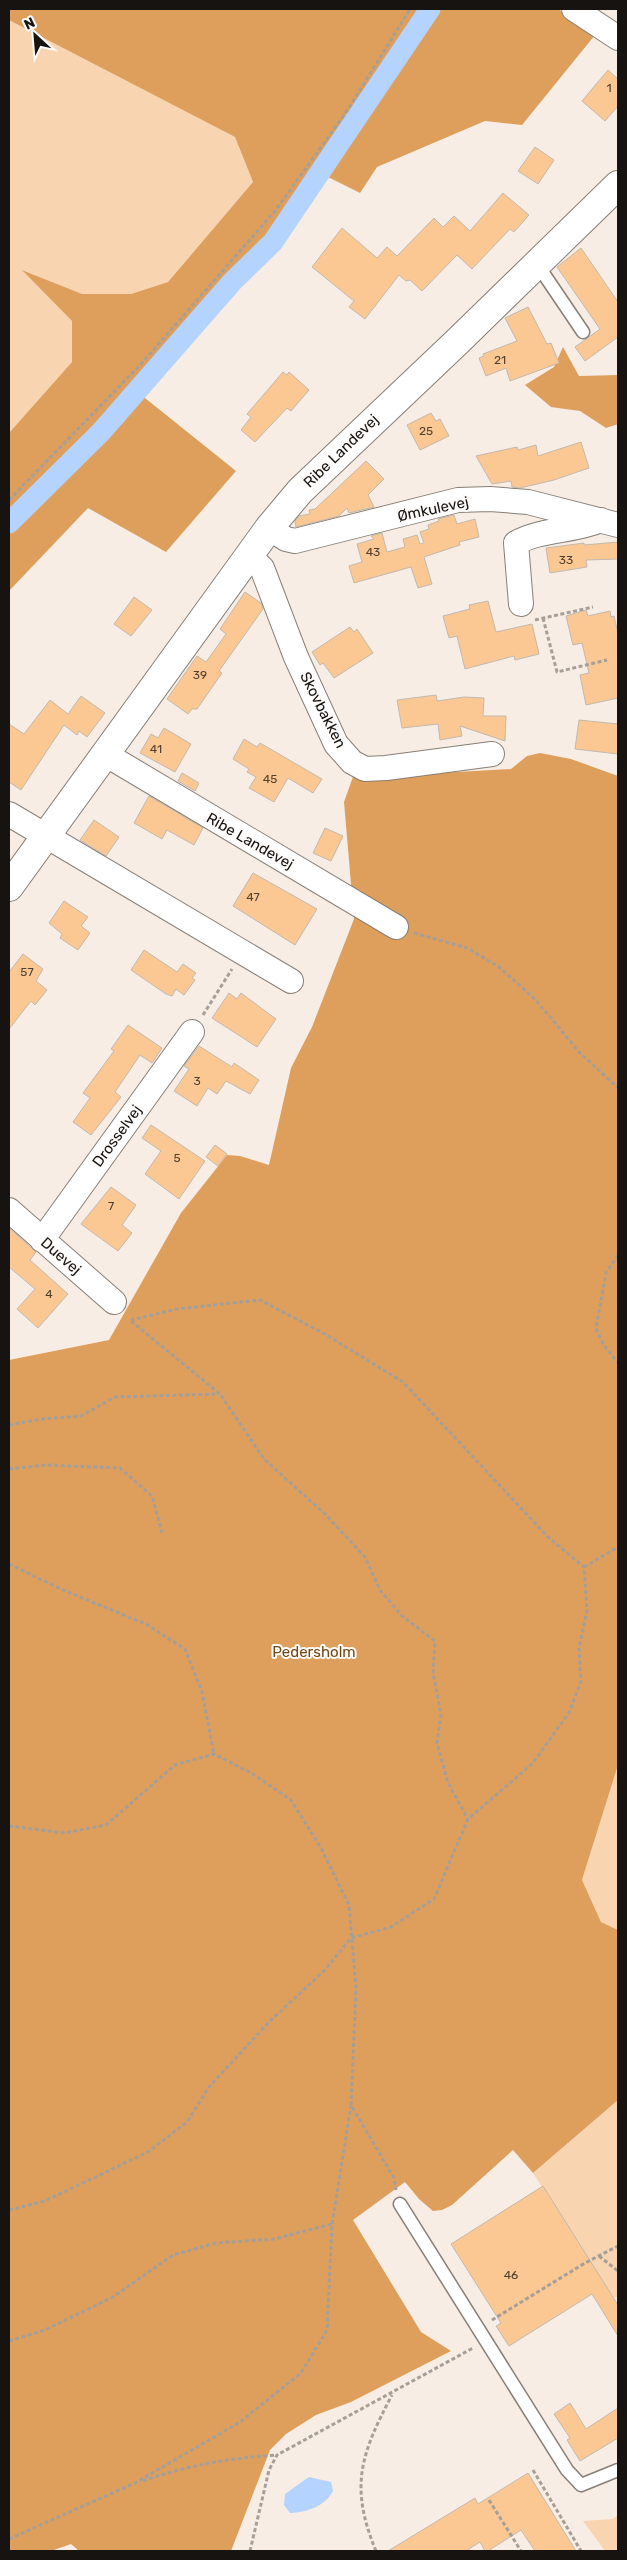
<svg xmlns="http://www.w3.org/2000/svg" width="627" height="2560" viewBox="0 0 627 2560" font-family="Rubik,sans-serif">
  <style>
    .green { fill: #f8d4b1 }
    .forest { fill: #df9f5c }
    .water { fill: #b4d3fe }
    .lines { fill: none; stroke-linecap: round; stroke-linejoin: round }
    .canal { stroke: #b4d3fe; stroke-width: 21 }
    .building { fill: #fbc792; stroke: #c2b9af }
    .service-casing { stroke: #887f76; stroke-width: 15 }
    .minor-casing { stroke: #887f76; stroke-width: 26 }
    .secondary-casing { stroke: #887f76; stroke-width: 30 }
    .path { stroke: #a69f98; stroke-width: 3; stroke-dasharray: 4 2.5; stroke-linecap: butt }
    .service { stroke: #fff; stroke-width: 12 }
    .minor { stroke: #fff; stroke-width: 24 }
    .secondary { stroke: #fff; stroke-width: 28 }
    .labels { text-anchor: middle; stroke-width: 4; stroke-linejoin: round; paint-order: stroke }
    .number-label { font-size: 12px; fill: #4f4030 }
    .street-label { font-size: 15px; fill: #161310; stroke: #fefcfa }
    .park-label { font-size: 15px; fill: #724714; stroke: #fefcfa }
  </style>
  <rect width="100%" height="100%" fill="#f7ede4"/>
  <path class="green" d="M9,20L235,137L253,182L168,282L131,294H81L23,270L72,321V362L9,433Z
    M618,1765V1930L601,1922L582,1880Z
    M618,2100V2296L614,2298L533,2173Z
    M618,2515V2551H605L583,2521L613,2519Z"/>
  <path class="forest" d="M9,9H558L595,35L522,125L485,121L377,167L360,193L324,175L140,394L236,471L166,552L88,508L9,591V433L72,362V321L22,270L82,294H131L168,282L253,182L235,137L9,20Z
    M563,347L579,376L618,375V424L606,428L580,411L551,407L525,385L554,367Z
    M540,753L571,759L618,776V1765L582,1880L601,1922L618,1930V2100L533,2173L513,2150L452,2205L442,2210L433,2211L419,2199L405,2182L353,2220L421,2332L451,2351L351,2402L316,2415L286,2434L270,2450L231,2551H79L71,2544L51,2551H9V1360L109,1340L181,1213L227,1155L240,1156L269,1165L291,1068L312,1027L354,919L344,802L354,774L368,777L511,769L527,756Z"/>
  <path class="water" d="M309,2477L331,2482L333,2491C324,2507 307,2512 290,2513L284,2505L285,2494Z"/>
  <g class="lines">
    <path class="canal" d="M9,523L101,432L232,282L273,242L430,9"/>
  </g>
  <path class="building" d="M608,70L618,79V106L605,121L582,101Z
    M535,147L554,160L538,184L518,171Z
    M503,193L529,215L514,232L510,229L472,269L457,255L422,291L410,280L406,281L399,275L365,319L349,307L354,301L312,267L342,228L377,258L387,247L397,256L434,218L443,227L454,216L470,231Z
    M581,248L618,302V337L585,361L575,347L600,329L557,267Z
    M528,307L547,344L551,343L559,363L510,381L506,368L486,376L479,358L484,356L483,354L517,341L505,318Z
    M283,372L287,375L289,372L309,390L291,411L287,408L255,442L241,430L251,417L247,414Z
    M431,413L436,421L440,419L449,436L420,450L407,425Z
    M581,442L589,468L554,480L520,488L512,487L511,481L492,484L476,456L517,447L518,450L536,445L538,456Z
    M366,461L384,479L368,495L374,507L349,513L347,508L339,516L296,527L295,521L299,516L310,514L309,510L315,509Z
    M454,515L457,524L475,519L479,537L459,542L460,545L424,557L432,584L418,588L411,567L354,583L349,566L362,562L357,544L374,539L371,536L382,533L387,552L405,547L403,539L417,535L420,544L424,543L420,532L429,529L428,525L439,521L438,519Z
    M618,542V559L586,560L587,567L550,573L546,548L584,543V545Z
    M245,592L261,603L263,609L219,671L222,673L197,709H192L188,714L167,699L197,656L206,662L226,634L220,629Z
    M134,597L152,610L131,636L114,624Z
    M488,601L496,632L532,624L539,654L515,660L514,656L465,669L457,636L449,638L443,616L470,609L469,605Z
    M586,610L588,616L610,611L611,617L614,616L618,633V698L586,705L580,675L589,673L582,643L573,645L566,616Z
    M350,627L354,632L357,629L373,653L334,678L323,663L320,665L312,652Z
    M436,695L437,701L464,697L484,698L483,716H506L505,741L460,726L462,736L440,740L438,724L402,728L397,700Z
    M81,696L105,713L87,737L79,731L77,735L64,725L21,790L9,782V724L24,734L50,700L68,714Z
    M579,720L618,724V754L575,749Z
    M164,728L191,744L175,772L140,753L151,734L158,738Z
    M244,739L257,747L260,743L322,779L313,793L288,778L274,802L249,788L256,777L247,772L249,769L233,759Z
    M182,773L199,783L195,791L178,781Z
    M149,796L203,828L194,845L167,830L162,839L134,823Z
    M94,820L119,837L106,856L80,840Z
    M325,828L343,836L331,861L313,853Z
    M253,873L317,909L295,945L233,906Z
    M64,901L88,917L81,926L90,933L78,950L60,938L62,934L49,923Z
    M144,950L177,972L183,964L196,973L192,978L195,980L184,995L176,989L172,996L166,994L131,970Z
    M23,954L43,969L36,981L47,990L35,1005L31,1001L9,1029V972Z
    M229,993L237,999L241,993L276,1019L257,1047L212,1018Z
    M128,1025L162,1048L152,1063L140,1055L115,1092L121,1097L91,1135L73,1122L90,1098L83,1093L114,1051L111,1049Z
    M199,1046L232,1067L234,1063L259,1080L250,1094L226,1081L217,1094L208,1088L197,1106L174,1091L189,1069L184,1066Z
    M151,1125L205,1161L179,1199L145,1174L161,1151L142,1138Z
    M215,1145L227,1154L218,1166L206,1157Z
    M111,1187L136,1205L122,1225L132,1233L118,1251L81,1224Z
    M9,1228L36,1252L30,1260L68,1294L38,1328L17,1309L35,1289L9,1267Z
    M543,2186L618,2305V2336L592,2294L509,2346L496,2326L501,2323L451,2244Z
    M570,2403L586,2429L618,2408V2438L580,2461L567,2440L570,2438L554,2414Z
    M528,2473L576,2551H535L521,2530L488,2551H485L480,2542L466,2551H388L475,2498L478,2504Z"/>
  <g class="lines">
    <defs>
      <path id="service" d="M537,264L583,332
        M400,2204L567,2470L581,2485L618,2470"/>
      <path id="minor" d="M574,9L618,38
        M269,528L286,539L295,541L458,500L490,499L528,502L618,525
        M249,556L262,568L296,657L336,744L352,762L365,769L386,768L492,754
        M521,604L516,543C540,529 573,532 601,520
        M105,754L396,927
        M9,814L291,981
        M9,1210L114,1302
        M42,1240L192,1032"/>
      <path id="secondary" d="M9,887L269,528L300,491L458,341L618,185"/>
    </defs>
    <use href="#service" class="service-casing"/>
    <use href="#minor" class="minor-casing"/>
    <use href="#secondary" class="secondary-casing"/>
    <path class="path" d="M9,500L142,363L275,211L347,111L410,9
      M543,618L557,672L607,660
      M535,620L593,607
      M414,933L467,948L499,967L536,1000L579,1052L618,1088
      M203,1015L232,969
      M618,1255L606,1273L596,1328L603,1344L618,1363
      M131,1321L220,1394L264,1459L326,1515L365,1557L380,1590L402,1616L435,1641L433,1673L441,1714L437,1743L448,1783L468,1819
      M9,1425L41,1419L81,1416L115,1397L219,1394
      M9,1469L45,1465L120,1468L152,1496L162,1533
      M9,1564L63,1590L146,1624L185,1649L202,1692L214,1754
      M584,1567L618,1547
      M9,1826L65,1833L106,1825L175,1765L214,1754L253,1774L291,1800L321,1848L349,1905L356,1988L351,2105L394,2178L396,2190
      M9,2210L45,2201L148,2152L187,2122L209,2087L269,2022L324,1971L351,1938L391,1927L434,1899L468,1819L532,1764L569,1713L581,1681L579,1649L587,1610L584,1567L548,1537L403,1382L323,1333L260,1300L177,1309L131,1320
      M599,2256L618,2271
      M492,2320L585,2263L618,2246
      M9,2341L45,2330L113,2297L173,2255L216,2243L274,2239L332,2224
      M533,2470L581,2551
      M143,2481C189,2465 229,2458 277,2455
      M489,2500L521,2551
      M9,2539L135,2483L240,2422L301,2373L327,2330L332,2224L351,2106
      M250,2551L269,2470L277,2455L473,2348
      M376,2551C349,2486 361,2454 392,2395"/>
    <use href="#service" class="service"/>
    <use href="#minor" class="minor"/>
    <use href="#secondary" class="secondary"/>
  </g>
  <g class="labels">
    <g class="number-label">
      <text x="609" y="92">1</text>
      <text x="500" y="364">21</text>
      <text x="426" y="435">25</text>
      <text x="373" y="556">43</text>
      <text x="566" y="564">33</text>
      <text x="200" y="679">39</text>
      <text x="156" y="753">41</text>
      <text x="270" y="783">45</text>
      <text x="253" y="901">47</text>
      <text x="27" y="976">57</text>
      <text x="197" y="1085">3</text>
      <text x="177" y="1162">5</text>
      <text x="111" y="1210">7</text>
      <text x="49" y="1298">4</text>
      <text x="511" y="2279">46</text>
    </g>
    <g class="street-label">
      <text transform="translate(341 451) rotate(-44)" y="5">Ribe Landevej</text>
      <text transform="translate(433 509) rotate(-12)" y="5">Ømkulevej</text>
      <text transform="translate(323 710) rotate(63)" y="5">Skovbakken</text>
      <text transform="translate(250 841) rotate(30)" y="5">Ribe Landevej</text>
      <text transform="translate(117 1136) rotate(-54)" y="5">Drosselvej</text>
      <text transform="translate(61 1256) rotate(41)" y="5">Duevej</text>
    </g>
    <g class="park-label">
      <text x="314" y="1657">Pedersholm</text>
    </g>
  </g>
  <rect width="627" height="2560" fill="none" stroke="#161310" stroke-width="20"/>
  <g transform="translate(35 35) rotate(334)" stroke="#fefcfa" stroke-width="4" paint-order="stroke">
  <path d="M0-4L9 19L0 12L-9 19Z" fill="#161310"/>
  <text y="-8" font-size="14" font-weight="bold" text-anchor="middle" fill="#161310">N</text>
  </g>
</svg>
